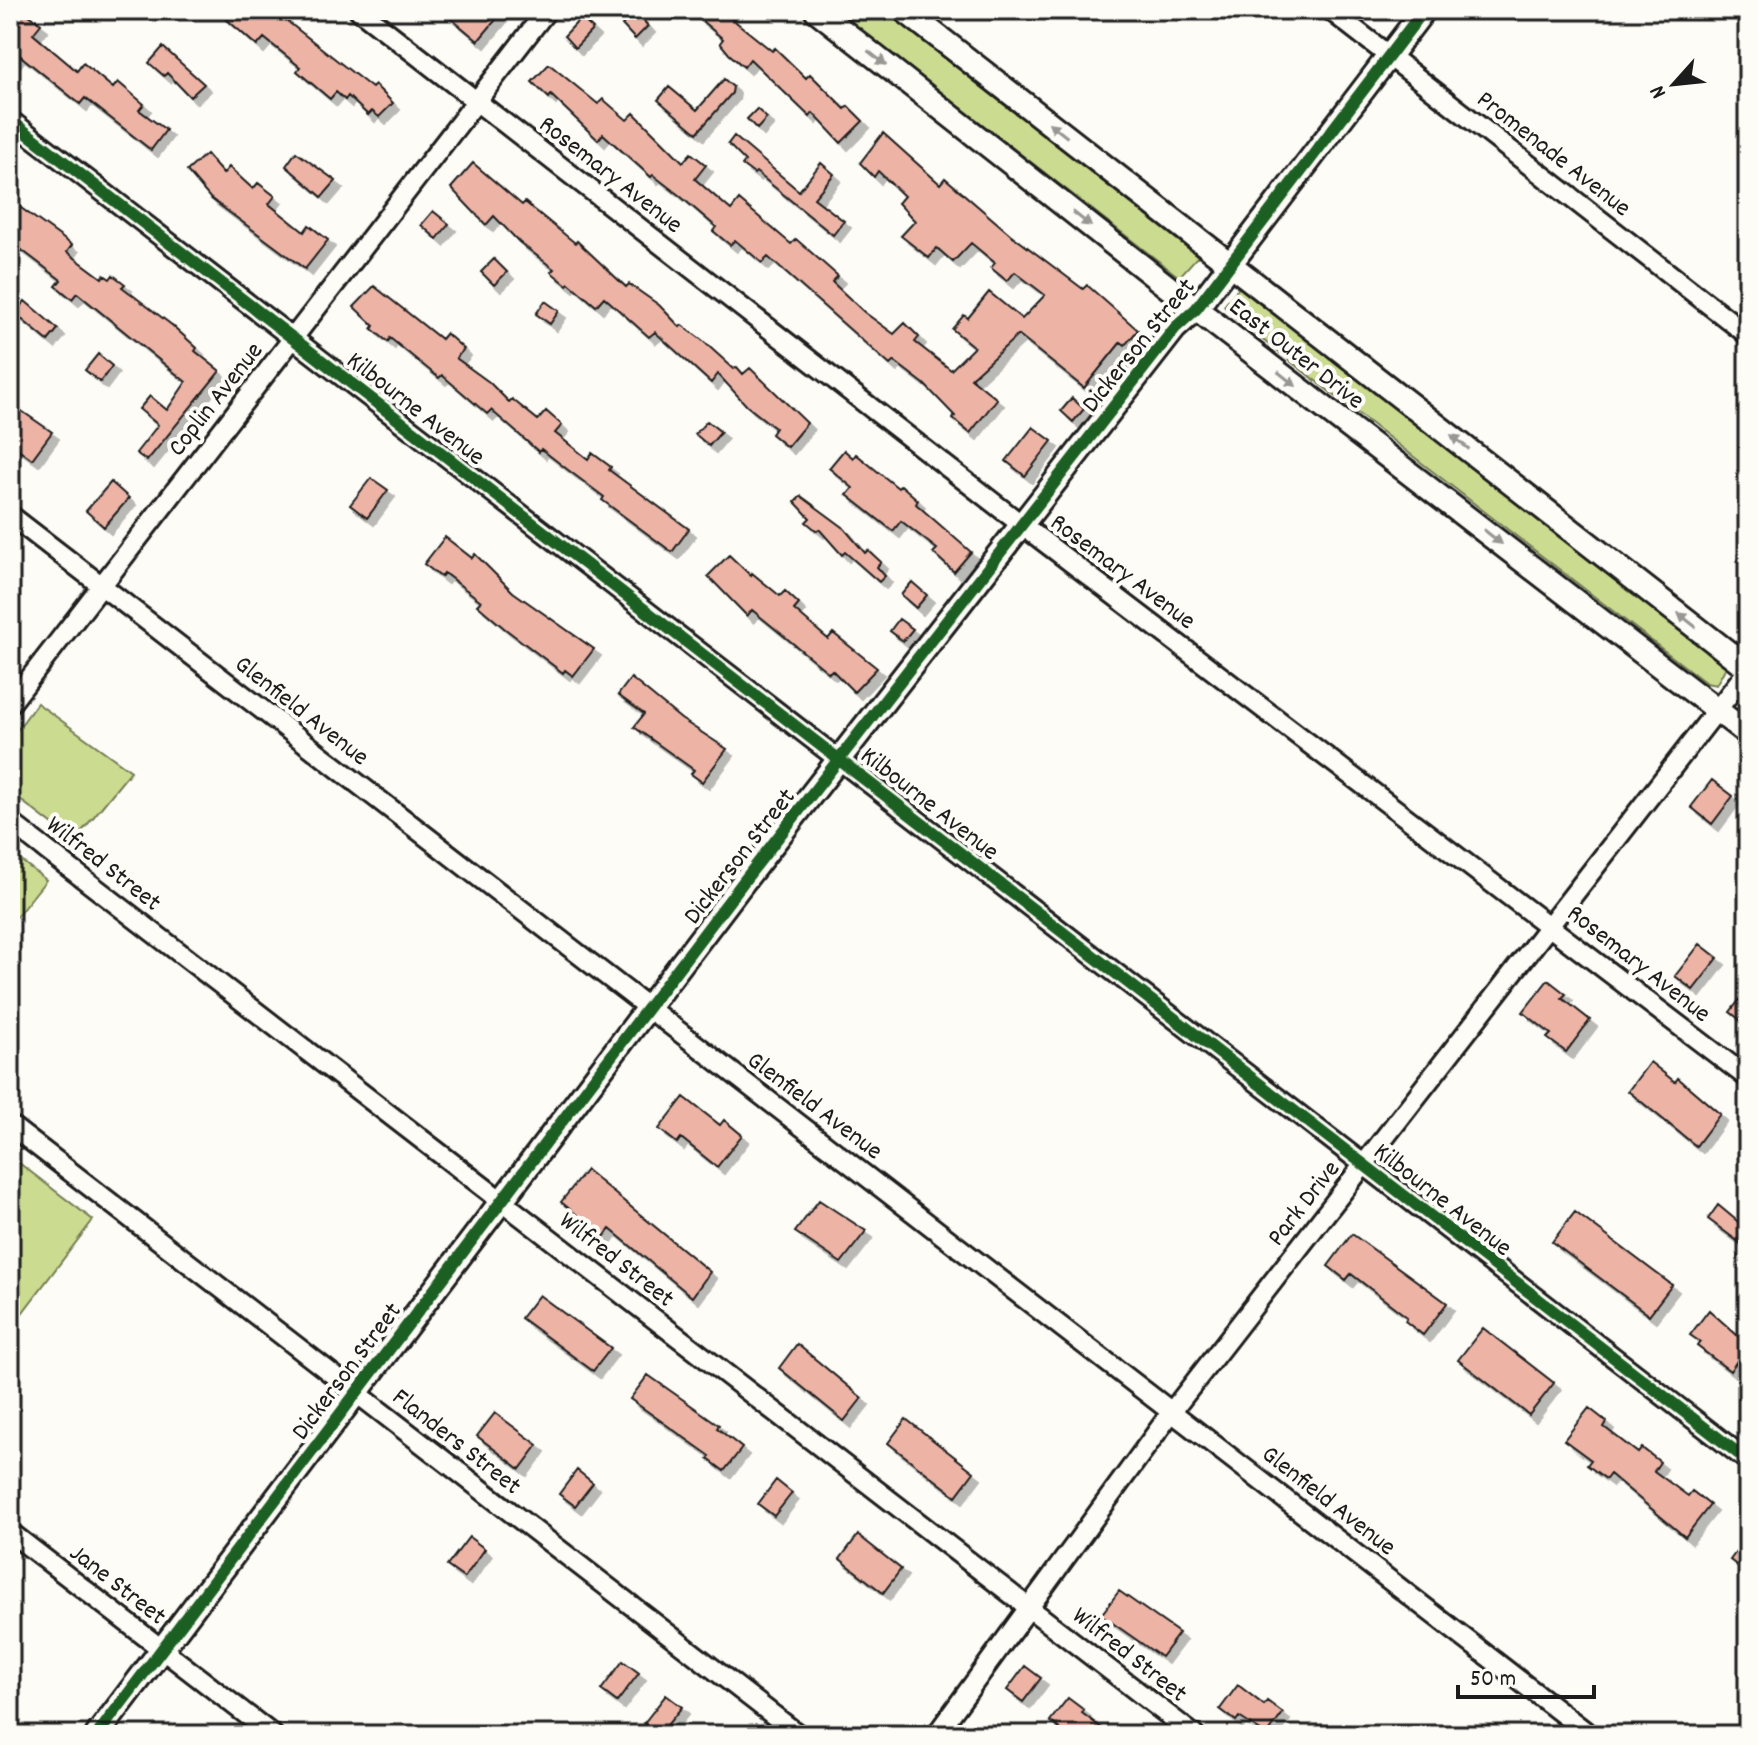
<svg xmlns="http://www.w3.org/2000/svg" width="1758" height="1745" viewBox="0 0 1758 1745" font-family="Dekko,sans-serif">
  <style>
    .green { fill: #cbdc90; stroke: #747c56; stroke-width: 2 }
    .building { fill: #edb4a6; stroke: #1c1c1c; stroke-width: 2; filter: url(#shadow) }
    .lines { fill: none; stroke-linecap: round; stroke-linejoin: round }
    .minor-casing { stroke: #1c1c1c; stroke-width: 24 }
    .tertiary-casing { stroke: #1c1c1c; stroke-width: 28 }
    .minor { stroke: #fdfcf7; stroke-width: 18 }
    .tertiary { stroke: #fdfcf7; stroke-width: 22 }
    .cycleway-casing { stroke: #fdfcf7; stroke-width: 17 }
    .cycleway { stroke: #1b5e20; stroke-width: 12 }
    .oneway { fill: #989794 }
    .labels { text-anchor: middle; stroke-width: 8; stroke-linejoin: round; paint-order: stroke }
    .street-label { font-size: 26px; fill: #1c1c1c; stroke: #fdfcf7 }
  </style>
  <defs>
    <filter id="shadow"><feDropShadow dx="7" dy="7" stdDeviation="0" flood-color="#0004"/></filter>
  </defs>
  <rect width="100%" height="100%" fill="#fdfcf7"/>
  <filter id="ink" filterUnits="userSpaceOnUse"><feTurbulence type="fractalNoise" baseFrequency=".0125" numOctaves="2"/><feDisplacementMap in="SourceGraphic" scale="16" xChannelSelector="R" yChannelSelector="G"/><feConvolveMatrix kernelMatrix="1 2 1 2 8 2 1 2 1" color-interpolation-filters="sRGB"/></filter>
  <g filter="url(#ink)">
    <path class="green" d="M835,10H884L1198,256L1179,277Z
      M1241,285L1727,665L1716,685L1706,683L1237,320L1224,306Z
      M37,703L131,771L74,841L10,792V740Z
      M10,852L46,880L10,925Z
      M10,1156L93,1220L10,1329Z"/>
    <path class="building" d="M216,10H273L372,88L375,85L393,103L379,117L372,111L368,115L348,96L345,100L336,92L330,99L297,71L300,67L264,38L257,46Z
      M441,10H504L478,41Z
      M689,10H721L772,51L775,48L806,78L810,74L845,109L848,106L863,121L841,143L813,113L810,117L750,59L744,67L729,54L720,43L723,39Z
      M24,11L41,24L33,34L77,71L83,63L113,88L118,82L144,104L139,110L166,130L151,150L85,98L80,104L18,54L10,64V30Z
      M636,12L648,26L635,39L622,25Z
      M581,18L593,29L575,48L564,36Z
      M163,47L204,84L190,97L167,73L164,76L149,63Z
      M549,64L598,104L603,99L627,120L634,113L683,162L691,153L706,165L695,179L731,210L739,200L791,244L796,239L838,276L832,282L864,312L894,334L905,323L919,337L915,342L951,370L974,347L952,329L964,315L968,318L989,292L1022,319L1045,295L1015,272L1007,281L991,268L995,263L971,243L953,262L937,248L929,258L901,236L915,221L898,203L904,196L878,171L874,177L860,163L883,133L940,184L945,178L1010,234L1083,289L1087,285L1138,330L1125,345L1121,342L1084,388L1018,335L971,378L997,399L970,433L953,419L955,416L924,384L894,361L890,365L768,257L762,263L735,240L730,245L713,231L716,227L680,196L653,175L651,177L603,134L598,140L551,95L549,98L532,82Z
      M724,79L733,87L732,93L697,133L658,100L669,87L697,110Z
      M757,109L767,118L757,129L747,119Z
      M734,136L799,191L821,163L834,174L814,198L844,221L833,235L756,172L754,174L742,165L745,161L728,144Z
      M296,152L336,181L322,197L286,166Z
      M206,154L223,174L229,167L253,189L258,183L275,196L269,204L304,232L309,225L328,240L305,269L210,198L187,171Z
      M473,163L522,205L525,202L575,243L577,241L626,287L629,284L659,305L680,327L682,325L702,340L734,369L737,367L743,374L750,368L807,423L787,447L771,434L775,428L747,406L718,374L711,383L655,332L649,337L604,297L596,306L569,283L567,285L551,272L554,269L519,242L494,216L486,225L451,188Z
      M10,200L72,245L67,252L102,278L104,275L110,279L113,275L125,284L122,287L173,326L197,348L195,351L220,371L147,461L136,453L158,425L139,409L150,396L167,410L186,382L77,293L72,299L56,286L61,280L10,241Z
      M433,211L449,224L437,239L421,225Z
      M494,259L507,272L494,285L481,272Z
      M374,286L441,339L446,333L464,349L456,358L489,382L509,402L512,399L538,420L546,411L562,425L555,433L588,459L592,453L611,467L609,470L689,529L672,552L602,500L604,497L568,470L541,449L539,452L491,410L487,414L442,375L439,378L390,338L388,342L372,329L374,326L354,307Z
      M25,301L58,329L48,341L14,313Z
      M545,301L559,311L550,324L536,314Z
      M98,354L112,366L100,382L85,370Z
      M1072,398L1084,409L1073,422L1061,411Z
      M10,403L52,432L32,459L10,443Z
      M707,421L721,432L709,446L695,434Z
      M1033,427L1052,441L1025,476L1006,461Z
      M844,450L853,458L856,454L898,488L901,485L918,500L916,504L971,552L954,572L933,553L937,549L901,521L893,531L847,495L853,488L829,468Z
      M371,478L388,490L367,518L350,505Z
      M111,482L129,498L104,527L86,511Z
      M801,496L843,527L865,553L868,550L881,562L877,567L885,576L879,582L845,552L842,555L819,529L817,531L806,522L810,518L795,502Z
      M445,537L472,558L475,554L513,592L594,649L573,676L565,670L563,673L504,628L477,605L481,601L444,573L441,577L424,564Z
      M729,555L751,576L752,573L780,596L785,591L799,604L794,610L828,639L833,633L877,668L854,692L832,670L829,673L752,610L747,616L708,576Z
      M912,582L927,595L916,608L901,595Z
      M899,619L913,629L903,641L890,631Z
      M631,678L681,719L727,749L702,782L691,774L694,770L634,727L644,714L618,695Z
      M1712,780L1733,796L1712,824L1691,807Z
      M1700,944L1718,958L1693,990L1675,976Z
      M1548,980L1566,994L1562,998L1590,1020L1566,1052L1547,1038L1551,1034L1523,1012Z
      M1748,989V1026L1730,1012Z
      M1650,1062L1675,1082L1678,1078L1720,1114L1696,1146L1628,1091Z
      M684,1097L720,1125L724,1120L742,1135L717,1167L681,1138L677,1143L659,1129Z
      M586,1170L710,1272L692,1297L610,1229L604,1237L561,1202Z
      M819,1200L866,1231L841,1263L795,1232Z
      M1718,1205L1748,1230V1249L1708,1219Z
      M1575,1212L1672,1285L1649,1315L1552,1242Z
      M1352,1234L1447,1303L1423,1335L1405,1321L1407,1317L1351,1274L1346,1280L1328,1266Z
      M539,1295L611,1348L593,1371L521,1318Z
      M1709,1310L1748,1345L1730,1371L1697,1346L1700,1342L1690,1335Z
      M1483,1328L1554,1383L1529,1415L1458,1360Z
      M797,1344L862,1398L844,1421L779,1368Z
      M648,1375L719,1425L717,1428L742,1448L724,1471L708,1459L710,1456L630,1399Z
      M1589,1408L1607,1422L1604,1427L1638,1453L1642,1448L1660,1462L1654,1471L1688,1496L1692,1491L1710,1505L1685,1537L1610,1474L1606,1479L1587,1465L1591,1460L1564,1440Z
      M495,1413L538,1445L520,1469L477,1436Z
      M906,1419L974,1472L956,1496L888,1443Z
      M577,1470L593,1483L575,1506L559,1494Z
      M776,1480L792,1493L774,1516L758,1504Z
      M858,1535L901,1569L883,1593L840,1559Z
      M1748,1536V1574L1730,1560Z
      M469,1537L485,1549L464,1578L447,1566Z
      M1119,1591L1179,1633L1161,1657L1101,1615Z
      M623,1661L639,1673L617,1702L601,1690Z
      M1025,1666L1041,1678L1023,1702L1007,1690Z
      M1238,1685L1264,1705L1267,1701L1283,1713L1267,1735L1239,1717L1236,1721L1220,1709Z
      M666,1695L682,1707L659,1735L644,1723Z
      M1068,1698L1084,1710L1082,1713L1111,1735H1067L1050,1721Z"/>
    <g class="lines">
      <defs>
        <path id="minor" d="M359,10L1022,525L1748,1078
          M1330,10L1748,335
          M10,120L1748,1461
          M10,515L1590,1735
          M10,704L547,10
          M10,822L1194,1735
          M10,1125L799,1735
          M10,1532L273,1735
          M936,1735L1173,1410L1748,670"/>
        <path id="tertiary" d="M816,10L1196,309L1748,734
          M904,10L1748,668
          M97,1735L744,881L1175,328L1196,309L1424,10"/>
      </defs>
      <use href="#minor" class="minor-casing"/>
      <use href="#tertiary" class="tertiary-casing"/>
      <use href="#minor" class="minor"/>
      <use href="#tertiary" class="tertiary"/>
      <defs>
        <path id="cycleway" d="M10,120L1748,1461
          M97,1735L744,881L1175,328L1196,309L1424,10"/>
      </defs>
      <use href="#cycleway" class="cycleway-casing"/>
      <use href="#cycleway" class="cycleway"/>
    </g>
    <defs><path id="oneway-solid" d="M-6-.8H1V-3.2L6.5 0L1 3.2V.8H-6Z" transform="scale(2)"/></defs>
    <g class="oneway">
      <use href="#oneway-solid" transform="translate(877 58) rotate(38)"/>
      <use href="#oneway-solid" transform="translate(1058 130) rotate(-142)"/>
      <use href="#oneway-solid" transform="translate(1082 219) rotate(38)"/>
      <use href="#oneway-solid" transform="translate(1287 379) rotate(38)"/>
      <use href="#oneway-solid" transform="translate(1460 442) rotate(-142)"/>
      <use href="#oneway-solid" transform="translate(1493 537) rotate(38)"/>
      <use href="#oneway-solid" transform="translate(1687 620) rotate(-142)"/>
    </g>
  </g>
  <g class="labels">
    <g class="street-label">
      <text transform="translate(1555 152) rotate(38)" y="9">Promenade Avenue</text>
      <text transform="translate(612 173) rotate(38)" y="9">Rosemary Avenue</text>
      <text transform="translate(1137 344) rotate(-51)" y="9">Dickerson Street</text>
      <text transform="translate(1298 352) rotate(38)" y="9">East Outer Drive</text>
      <text transform="translate(214 398) rotate(-52)" y="9">Coplin Avenue</text>
      <text transform="translate(417 407) rotate(38)" y="9">Kilbourne Avenue</text>
      <text transform="translate(1124 570) rotate(37)" y="9">Rosemary Avenue</text>
      <text transform="translate(303 709) rotate(38)" y="9">Glenfield Avenue</text>
      <text transform="translate(931 802) rotate(38)" y="9">Kilbourne Avenue</text>
      <text transform="translate(738 855) rotate(-52)" y="9">Dickerson Street</text>
      <text transform="translate(105 862) rotate(38)" y="9">Wilfred Street</text>
      <text transform="translate(1640 962) rotate(38)" y="9">Rosemary Avenue</text>
      <text transform="translate(816 1104) rotate(37)" y="9">Glenfield Avenue</text>
      <text transform="translate(1444 1198) rotate(38)" y="9">Kilbourne Avenue</text>
      <text transform="translate(1302 1202) rotate(-52)" y="9">Park Drive</text>
      <text transform="translate(618 1258) rotate(38)" y="9">Wilfred Street</text>
      <text transform="translate(345 1370) rotate(-53)" y="9">Dickerson Street</text>
      <text transform="translate(458 1440) rotate(38)" y="9">Flanders Street</text>
      <text transform="translate(1330 1499) rotate(38)" y="9">Glenfield Avenue</text>
      <text transform="translate(119 1583) rotate(38)" y="9">Jane Street</text>
      <text transform="translate(1131 1653) rotate(38)" y="9">Wilfred Street</text>
    </g>
  </g>
  <rect width="1758" height="1745" fill="none" stroke="#fdfcf7" stroke-width="40"/>
  <rect x="20" y="20" width="1718" height="1705" fill="none" stroke="#1c1c1c" stroke-width="3" filter="url(#ink)"/>
  <g transform="translate(1674 84) rotate(243)" stroke="#fdfcf7" stroke-width="6" paint-order="stroke">
  <path d="M0-6L14 30L0 20L-14 30Z" fill="#1c1c1c"/>
  <text y="-12" font-size="22" font-weight="bold" text-anchor="middle" fill="#1c1c1c">N</text>
  </g>
  <path d="M1458 1685v12h136v-12" fill="none" stroke="#1c1c1c" stroke-width="4"/>
  <text x="1470" y="1685" font-size="24" fill="#1c1c1c" stroke="#fdfcf7" stroke-width="6" paint-order="stroke">50 m</text>
</svg>
